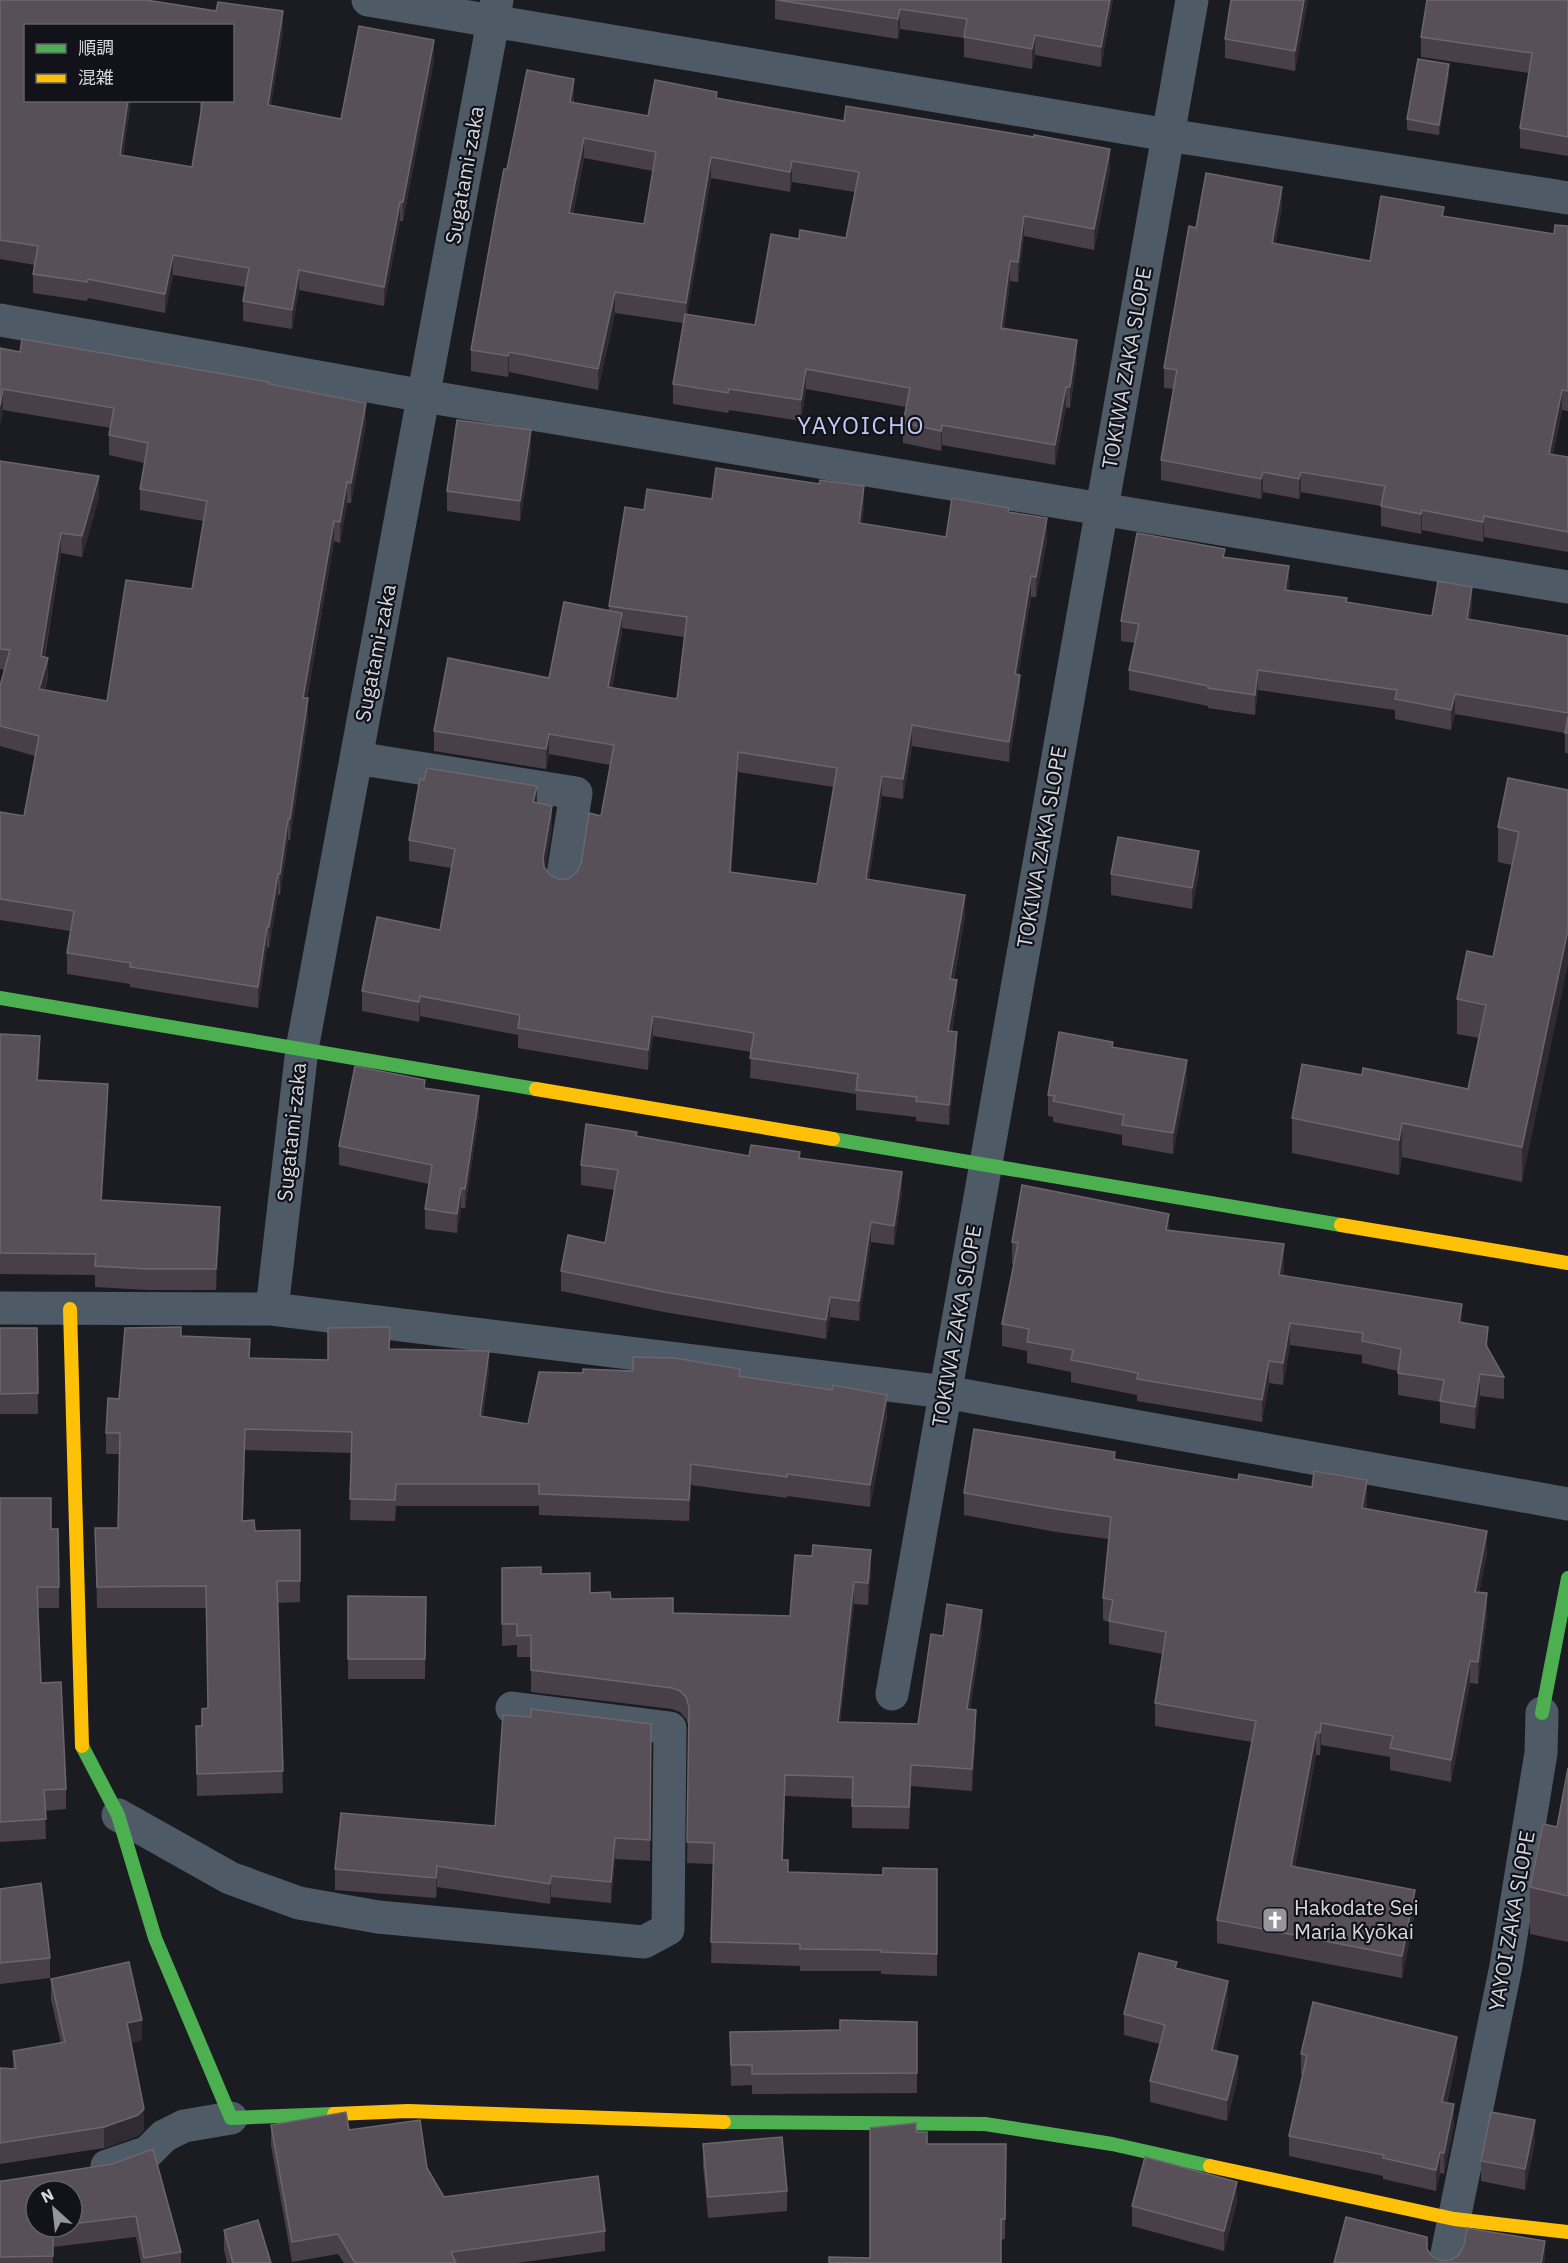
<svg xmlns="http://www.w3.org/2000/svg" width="1568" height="2263" viewBox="0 0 1568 2263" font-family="'IBM Plex Sans','Noto Sans JP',sans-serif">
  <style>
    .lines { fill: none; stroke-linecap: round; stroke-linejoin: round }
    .street { stroke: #4e5a66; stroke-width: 33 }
    .fast { stroke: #4caf50; stroke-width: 14 }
    .slow { stroke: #ffc107; stroke-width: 14 }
    .wall { fill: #493f49; fill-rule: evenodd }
    .shaded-wall { fill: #302a32 }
    .building { fill: #585059; stroke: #6c656e; stroke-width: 1.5; fill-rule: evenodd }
    .labels { text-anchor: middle; stroke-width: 4.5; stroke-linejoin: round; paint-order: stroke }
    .street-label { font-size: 21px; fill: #d7d8de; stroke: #11121a }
    .poi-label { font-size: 21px; fill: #d7d8de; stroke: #11121a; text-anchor: start }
    .quarter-label { font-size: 24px; letter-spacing: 1.5px; fill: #c0c8f3; stroke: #11121a }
  </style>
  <rect width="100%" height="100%" fill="#1b1c21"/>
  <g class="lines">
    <path class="street" d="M368,0L1168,135L1568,198
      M0,320L424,396L1568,587
      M356,758L576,793L562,881
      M0,1308L272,1309L945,1392L1568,1504
      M272,1309L302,1049L497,0
      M892,1694L1192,0
      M118,1815L230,1878L299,1903L378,1917L644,1942L668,1929L670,1728L512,1708
      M107,2166L148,2152L164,2136L184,2126L231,2118
      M1445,2263L1506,1966L1541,1753L1542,1713"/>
    <path class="fast" d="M0,998L536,1089
      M833,1139L1341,1225
      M1542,1713L1568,1578
      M82,1746L118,1815L155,1938L231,2118L334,2114
      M724,2122L985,2124L1112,2144L1210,2166"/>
    <path class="slow" d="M536,1089L833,1139
      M1341,1225L1568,1263
      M70,1309L82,1746
      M334,2114L408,2111L724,2122
      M1210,2166L1454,2219L1568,2232"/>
  </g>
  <path class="wall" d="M0,0H148L283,31L271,105L341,119L434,60L403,221H400L384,306L299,290L292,329L243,321V301L246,287L173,275L165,313L88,298L87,301L33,293V274L35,265L0,259ZM232,26V100H200V112L201,113L192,167L123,155L131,100H26Z
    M775,0H1113L1101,67L1035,55L1032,69L964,57V38L900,29L898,39L775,19Z
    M1308,0L1295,71L1225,58V39Z
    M1568,0V156L1520,148V128L1529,73L1421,57V37Z
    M1449,74L1439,135L1407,130V119Z
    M717,98L1110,169L1094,250L1024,236L1018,282L1010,281L1004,329L1077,361L1070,408L1066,407L1055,465L942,445L941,451L903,443V423L906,407L806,389L801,421L729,410L728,413L673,404V384L683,323L615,313L598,390L509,372L508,377L471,371V350L507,169L574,99V103L648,116ZM584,158L653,171L644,224L573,214ZM711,178L790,192L792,182L855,192L846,238L799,239L755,325L687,314Z
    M1282,207L1275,244L1370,261L1444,217L1554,234L1568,226V411L1562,410L1553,454L1568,457V552L1484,537L1483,542L1422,530L1421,534L1381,526V506L1301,492L1299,499L1263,492L1261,499L1161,480V460L1173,389L1164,388V368L1196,228Z
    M0,348L20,352L269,384L366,423L351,503H347L340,543L334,541L307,698L308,719L290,840H288L280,895L278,894L269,948L267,947L258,1008L130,987V984L67,974V953L70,931L0,920V812L24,816L35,756L0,746V686L5,670L0,669V461L99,497L82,557L61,553L45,657L48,678L45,690L107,701L192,589L203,521L140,510V489L144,463L109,455V435L111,428L3,410Z
    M531,451L520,521L447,511V491Z
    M712,499L864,506L862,523L946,537L1009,512L1047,539L1036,597H1031L1018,675L1020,695L1009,762L912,746L903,799L882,796L869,879L965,915L954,980L957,1000L952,1031L957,1052L949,1125L916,1121V1117L856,1110V1094L750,1078L751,1052L653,1036L648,1070L518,1048V1035L420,1016L419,1022L362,1011V991L440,930L451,868L409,861V840L537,803L552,826L545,868L550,875L558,879H568L577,872L601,816L610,765L549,754L546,769L434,751V731L549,678L609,611V606L644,510ZM622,628L684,637L677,699L612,688L622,633ZM738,772L834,787L817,884L731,872Z
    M1225,557L1289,586L1288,590L1347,602L1432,616L1472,607L1470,619L1568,636V753H1565V733L1455,714L1451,730L1395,719V710L1258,690L1255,715L1208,708V706L1129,690V670L1135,643L1121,641V621Z
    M1568,790L1522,1182L1402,1157L1399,1175L1292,1153V1118L1362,1075L1468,1089L1479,1038L1457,1034V999L1493,957L1512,865L1498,862V827Z
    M1199,872L1192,909L1111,895V874Z
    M0,1034L40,1057L38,1080L108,1105L102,1200L220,1227L216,1290H148L95,1287V1275L0,1274Z
    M1113,1047L1187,1081L1173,1154L1122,1145V1135L1053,1122V1117L1048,1116V1095Z
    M425,1088L479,1115L465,1208H461L457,1233L425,1229V1209L429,1184L339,1165V1146Z
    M637,1136L749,1156L800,1158L902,1192L894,1245L871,1242L859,1321L830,1317L826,1339L664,1312L561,1291V1271L605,1243L614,1190L581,1185V1165Z
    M1169,1230L1284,1266L1283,1275L1462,1323L1488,1349L1504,1377V1399L1480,1396L1475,1429L1440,1423V1402L1398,1395V1371L1362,1363V1355L1290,1345L1283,1385L1269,1383L1262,1422L1137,1401V1395L1071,1382V1372L1027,1363V1351L1002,1346V1324L1014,1264H1012V1242Z
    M0,1328H37L38,1414H0Z
    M181,1336L250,1358L328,1360L390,1349L489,1372L483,1416L528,1424L740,1377L887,1416L870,1507L787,1496V1498L691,1485L689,1521L539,1515V1506H396L395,1521L350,1520L352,1453L245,1450L243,1521L255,1531L300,1530V1602L278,1603L283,1793L197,1796L196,1726H202L208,1708L206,1608H97L95,1528H118L119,1454H106V1433L119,1399Z
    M1115,1459L1367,1502L1366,1509L1487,1553L1479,1592L1487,1616L1478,1684L1470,1683L1451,1782L1390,1770V1757L1321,1745L1320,1755H1316L1295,1867L1415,1912L1402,1978L1217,1943V1920L1252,1742L1155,1726V1703L1163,1654L1109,1644V1622L1103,1620V1598L1109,1539L1056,1532L964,1515V1493Z
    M0,1498L51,1529L59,1587V1608H38L41,1683L66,1789V1809L45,1811L46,1839L0,1842Z
    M502,1568L541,1574L590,1593L673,1613L790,1616L871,1572L868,1605L854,1604L840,1722L918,1724L943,1636L982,1631L970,1709L976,1731L972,1791L911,1786L909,1829L852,1828V1799L785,1796L783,1860L788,1872L883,1875L937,1869V1976L881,1974V1971H800V1966L711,1963L713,1864L687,1863L689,1727L686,1719L680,1712L672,1709L531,1692V1657H517V1645L502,1646Z
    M348,1596L426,1597L425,1679H348Z
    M651,1724L650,1861L615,1859L611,1903L551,1897L550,1904L437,1887L436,1898L335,1890V1869L495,1826Z
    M1568,1768V1942L1530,1934V1887L1557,1827Z
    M0,1889L50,1958V1978L0,1984Z
    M1177,1968L1228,2001L1216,2051L1238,2077L1227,2121L1150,2102V2081L1160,2044L1124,2035V2014Z
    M51,1979L142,2040L131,2043L144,2130L138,2136L104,2148L0,2164V2068H13V2051L61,2043L51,2000Z
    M917,2022V2093L752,2094V2085L731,2086L730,2032L840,2030Z
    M1301,2054L1457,2057L1447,2103L1454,2125L1444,2174L1440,2173L1436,2191L1383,2179V2176L1289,2156V2136L1303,2074H1301Z
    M271,2125L349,2130L427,2168L444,2197L605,2231V2251L517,2263H344L338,2254L292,2262L271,2145Z
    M916,2132L927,2144H1006L1005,2239L870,2258Z
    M1535,2141L1525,2190L1481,2181V2161Z
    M703,2144L787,2191V2211L708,2218L703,2165Z
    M112,2164L181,2252V2263H141L136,2237L53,2247V2263H0V2181H3ZM72,2191V2227H36Z
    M1237,2202L1224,2251L1132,2226V2206Z
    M224,2230L271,2263H227L224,2250Z"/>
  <path class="shaded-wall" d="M1110,0H1113L1101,67V47Z
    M1304,0H1308L1295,71V51Z
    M900,9V29L898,39V19Z
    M283,11V31L268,124V105Z
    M1035,35V55L1032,69V49Z
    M434,40V60L403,221V202Z
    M1449,64V74L1439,135V125Z
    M574,79V99L570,122V102Z
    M128,100H131L120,174V155Z
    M584,138V158L569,233V213Z
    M1110,149V169L1094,250V229Z
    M711,157V178L686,323V303Z
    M792,161V182L790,192V172Z
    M1282,187V207L1272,263V243Z
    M400,202V221L384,306V287Z
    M1024,216V236L1018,282V262Z
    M173,255V275L165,313V294Z
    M1010,261V281L1001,349V328Z
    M299,270V290L292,329V310Z
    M615,292V313L598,390V369Z
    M1077,340V361L1070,408V387Z
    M509,352V372L508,377V356Z
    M806,369V389L801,421V400Z
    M1066,387V407L1055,465V445Z
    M3,389V410L0,427V406Z
    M1562,390V410L1549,474V454Z
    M366,403V423L351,503V483Z
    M942,425V445L941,451V431Z
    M531,430V451L520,521V501Z
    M1263,472V492L1261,499V479Z
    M1301,472V492L1299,499V479Z
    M99,476V497L82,557V536Z
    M347,482V503L340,543V522Z
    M864,486V506L859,543V523Z
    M1422,510V530L1421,534V514Z
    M1484,516V537L1483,542V522Z
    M1047,518V539L1036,597V577Z
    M334,521V541L303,718V698Z
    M61,533V553L41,676V656Z
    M1289,566V586L1285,610V590Z
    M1031,576V597L1015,694V674Z
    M1472,587V607L1467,639V619Z
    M622,613V633L608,707V687Z
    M48,658V678L39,710V689Z
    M1258,670V690L1255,715V695Z
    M1020,675V695L1009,762V742Z
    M1455,694V714L1451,730V710Z
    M308,698V719L290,840V819Z
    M912,725V746L903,799V779Z
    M549,734V754L546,769V749Z
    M738,752V772L730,892V872Z
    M882,776V796L866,899V879Z
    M537,786V806L533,802Z
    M552,806V826L543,878V858Z
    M288,819V840L280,895V874Z
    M1199,851V872L1192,909V888Z
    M278,874V894L269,948V927Z
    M965,895V915L950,999V979Z
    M267,927V947L258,1008V987Z
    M1568,930V965L1522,1182V1147Z
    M957,980V1000L948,1051V1031Z
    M420,996V1016L419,1022V1002Z
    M653,1016V1036L648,1070V1050Z
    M957,1032V1052L949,1125V1105Z
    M40,1036V1057L37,1101V1080Z
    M1187,1060V1081L1173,1154V1133Z
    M108,1084V1105L101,1220V1200Z
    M479,1096V1115L465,1208V1189Z
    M1402,1123V1157L1399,1175V1140Z
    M902,1172V1192L894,1245V1226Z
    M461,1188V1208L457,1233V1214Z
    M220,1207V1227L216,1290V1269Z
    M1169,1214V1235L1166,1230Z
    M871,1222V1242L859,1321V1301Z
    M1284,1244V1266L1279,1297V1275Z
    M830,1297V1317L826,1339V1320Z
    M1462,1304V1326L1459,1322Z
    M1290,1323V1345L1283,1385V1363Z
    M1488,1327V1349L1486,1345Z
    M489,1351V1372L480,1437V1416Z
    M1269,1361V1383L1262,1422V1400Z
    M1480,1374V1396L1475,1429V1407Z
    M887,1395V1416L870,1507V1485Z
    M245,1429V1450L242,1542V1521Z
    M691,1464V1485L689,1521V1500Z
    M1367,1480V1502L1362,1531V1508Z
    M1487,1531V1553L1475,1614V1592Z
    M871,1550V1572L868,1605V1583Z
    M854,1582V1604L838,1744V1722Z
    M1487,1593V1616L1478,1684V1662Z
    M982,1610V1631L967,1731V1709Z
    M1470,1661V1683L1451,1782V1760Z
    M976,1710V1731L972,1791V1769Z
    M1321,1723V1745L1320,1755V1733Z
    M1316,1732V1755L1291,1888V1866Z
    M785,1775V1796L782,1881V1860Z
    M615,1838V1859L611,1903V1882Z
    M437,1866V1887L436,1898V1878Z
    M551,1876V1897L550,1904V1884Z
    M1415,1890V1912L1402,1978V1956Z
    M1228,1981V2001L1212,2070V2050Z
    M142,2020V2040L127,2044V2023Z
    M1457,2037V2057L1442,2122V2102Z
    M1238,2056V2077L1227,2121V2100Z
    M1454,2104V2125L1444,2174V2153Z
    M144,2109V2130L138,2136L104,2148V2127Z
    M1535,2120V2141L1525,2190V2169Z
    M1440,2152V2173L1436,2191V2170Z
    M1237,2182V2202L1224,2251V2231Z
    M1545,2241V2261L1544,2263H1541Z"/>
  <path class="building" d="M0,0H146L216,11L218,2L283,11L268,105L341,119L359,26L434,40L403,202H400L384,287L299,270L292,310L243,301L249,268L173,255L165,294L88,279L87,282L33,274L38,246L0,240ZM26,26H232V100H203L192,167L120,155L128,100H26Z
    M777,0H1110L1101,47L1035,35L1032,49L964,37L967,19L900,9L898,19Z
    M1231,0H1304L1295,51L1225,39Z
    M1427,0H1568V137L1520,128L1532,53L1421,37Z
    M1418,59L1449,64L1439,125L1407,119Z
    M527,70L574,79L570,102L648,116L655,80L717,92L716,98L844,121L846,106L1034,137V135L1110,149L1094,229L1024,216L1018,262L1010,261L1001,328L1077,340L1070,387H1066L1055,445L942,425L941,431L903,423L910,388L806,369L801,400L729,389L728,393L673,384L685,314L755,325L771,234L799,239L800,230L846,238L859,172L792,161L790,172L711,157L686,303L615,292L598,369L509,352L508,356L471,350L497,205L504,169H507ZM584,138L656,152L644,224L569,213Z
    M1206,173L1282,187L1272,243L1370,261L1381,196L1444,207L1442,216L1554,234L1555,225L1568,226V391L1562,390L1549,454L1568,457V532L1484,516L1483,522L1422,510L1421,514L1381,506L1385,486L1301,472L1299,479L1263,472L1261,479L1161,460L1177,370L1164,368L1189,226L1196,228Z
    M22,339L269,382V384L366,403L351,483L347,482L340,522L334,521L303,698H308L290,819H288L280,874H278L269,927H267L258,987L130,967L131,963L67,953L74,911L0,899V812L24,816L39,736L0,726V686L10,650L0,649V461L99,476L82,536L61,533L41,656L48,658L39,689L107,701L126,580L192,589L207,501L140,489L148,443L109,435L114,408L3,389L0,406V348L20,352Z
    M457,420L531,430L520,501L447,491Z
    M716,468L819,484L820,480L864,486L859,523L946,537L952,498L1009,508L1008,512L1047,518L1036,577L1031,576L1015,674L1020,675L1009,742L912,725L903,779L882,776L866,879L965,895L950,979L957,980L948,1031L957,1032L949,1105L916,1101L917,1097L856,1090L858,1074L750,1058L754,1033L653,1016L648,1050L518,1028L520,1015L420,996L419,1002L362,991L377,917L440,930L455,849L409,840L420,779L424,780L427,768L537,786L533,802L552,806L543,858L544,867L550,875L558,879H568L577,872L581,864L589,813L601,816L614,745L549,734L546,749L434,731L448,658L549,678L564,602L622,613L608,687L677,699L687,617L609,606L625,507L644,510L647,489L712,499ZM738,752L837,768L817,884L730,872Z
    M1137,533L1225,549L1223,557L1289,566L1285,590L1347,598L1346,602L1432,616L1438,581L1472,587L1467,619L1568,636V713L1455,694L1451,710L1395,699L1397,690L1258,670L1255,695L1208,688V686L1129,670L1139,624L1121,621Z
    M1568,716V733H1565Z
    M1508,778L1568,790V930L1522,1147L1402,1123L1399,1140L1292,1118L1302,1064L1362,1075L1363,1068L1468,1089L1486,1005L1457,999L1467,951L1493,957L1519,832L1498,827Z
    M1118,837L1199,851L1192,888L1111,874Z
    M1059,1032L1113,1042L1112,1047L1187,1060L1173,1133L1122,1125L1124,1115L1053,1101L1055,1096L1048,1095Z
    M0,1034L40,1036L37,1080L108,1084L101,1200L220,1207L216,1269H148L95,1266L96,1254L0,1253Z
    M355,1066L425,1080L424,1088L479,1096L465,1189L461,1188L457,1214L425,1209L432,1165L339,1146Z
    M586,1124L637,1132L636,1136L749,1156L751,1145L800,1152L799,1158L902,1172L894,1226L871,1222L859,1301L830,1297L826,1320L664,1292L561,1271L568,1235L605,1243L618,1170L581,1165Z
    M1022,1185L1169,1214L1166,1230L1284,1244L1279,1275L1462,1304L1459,1322L1488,1327L1486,1345L1504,1377L1480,1374L1475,1407L1440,1401L1444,1380L1398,1373L1401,1349L1362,1341L1363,1333L1290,1323L1283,1363L1269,1361L1262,1400L1137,1379L1138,1373L1071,1360L1073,1350L1027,1342L1029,1329L1002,1324L1018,1243L1012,1242Z
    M181,1327V1336L250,1339L249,1358L328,1360V1328L390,1327L389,1349L489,1351L480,1416L528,1424L539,1372L583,1373V1369L633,1371V1357L675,1358L740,1369L739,1376L832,1390L833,1385L887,1395L870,1485L787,1474V1477L691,1464L689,1500L539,1494V1484H396L395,1500L350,1499L352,1432L245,1429L242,1521L254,1520L255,1531L300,1530V1581H277L283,1771L197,1774L196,1726H202V1709L208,1708L206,1586L97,1587L95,1528H118L120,1433H106L108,1398L119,1399L125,1328Z
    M0,1328H37L38,1393L0,1394Z
    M974,1429L1115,1452L1114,1459L1238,1480L1239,1474L1312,1487L1314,1471L1367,1480L1362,1508L1487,1531L1475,1592L1487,1593L1478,1662L1470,1661L1451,1760L1390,1748L1393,1736L1321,1723L1320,1733L1316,1732L1291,1866L1415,1890L1402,1956L1217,1920L1256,1721L1155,1703L1166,1632L1109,1621L1113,1600L1103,1598L1111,1517L1056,1509L964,1493Z
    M0,1498H51V1529H58L59,1587H37L41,1683L61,1682L66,1789L44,1790L46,1819L0,1822Z
    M813,1545L871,1550L868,1583L854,1582L838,1722L918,1724L931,1634L943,1636L947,1604L982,1610L967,1709L976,1710L972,1769L911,1765L909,1807L852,1806L853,1777L785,1775L782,1860H788V1872L883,1875V1868L937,1869V1954L881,1952V1950L800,1949V1944L711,1942L714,1843L687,1842L689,1707L686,1697L680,1691L672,1688L531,1670V1635L517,1636V1624H502V1568L541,1567V1574L590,1573V1593L610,1592L611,1599L673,1598V1613L790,1616L795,1555L812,1556Z
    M348,1596L426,1597L425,1659H348Z
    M531,1709L651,1724L650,1840L615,1838L611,1882L551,1876L550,1884L437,1866L436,1878L335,1869L341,1813L495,1826L503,1715L531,1717Z
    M1568,1768V1896L1530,1887L1543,1824L1557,1827Z
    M41,1883L50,1958L0,1963V1889Z
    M1139,1953L1177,1962L1175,1968L1228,1981L1212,2050L1238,2056L1227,2100L1150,2081L1165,2025L1124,2014Z
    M129,1962L142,2020L127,2023L144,2109L138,2115L104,2127L0,2143V2068L16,2069L13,2051L65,2042L51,1979Z
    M1313,2002L1457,2037L1442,2102L1454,2104L1444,2153L1440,2152L1436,2170L1383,2158L1384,2155L1289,2136L1307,2055L1301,2054Z
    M840,2020L917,2022V2073L752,2074V2065H731L730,2032L840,2030Z
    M346,2112L349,2130L420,2120L427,2168L444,2197L598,2176L605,2231L451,2252L456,2263H355L338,2234L292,2242L271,2125Z
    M1491,2112L1535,2120L1525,2169L1481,2161Z
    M916,2123V2132H927V2144H1006L1005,2219H1001V2263H829V2257L870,2258V2128Z
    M782,2137L787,2191L708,2197L703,2144Z
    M153,2149L181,2252L144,2258L136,2216L72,2224V2191H36V2227H53V2256L0,2257V2181H3L112,2164Z
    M1145,2157L1237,2182L1224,2231L1132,2206Z
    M1346,2217L1427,2237V2249L1433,2257L1442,2261L1451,2260L1459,2255L1464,2245L1467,2228L1545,2241L1541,2263H1334Z
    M258,2220L271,2263H233L224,2230Z"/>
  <defs>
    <symbol id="church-square" viewBox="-11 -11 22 22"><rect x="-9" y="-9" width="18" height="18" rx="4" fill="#95969c" stroke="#11121a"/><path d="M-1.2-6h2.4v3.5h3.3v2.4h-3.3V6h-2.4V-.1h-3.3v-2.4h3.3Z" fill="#fff"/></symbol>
  </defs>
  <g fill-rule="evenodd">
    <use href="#church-square" x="1260" y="1905" width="30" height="30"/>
  </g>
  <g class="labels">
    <g class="street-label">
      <text transform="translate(465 175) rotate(-80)" y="7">Sugatami-zaka</text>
      <text transform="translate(1127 368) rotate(-80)" y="7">TOKIWA ZAKA SLOPE</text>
      <text transform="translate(376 653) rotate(-79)" y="7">Sugatami-zaka</text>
      <text transform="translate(1042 847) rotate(-80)" y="7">TOKIWA ZAKA SLOPE</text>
      <text transform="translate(292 1132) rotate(-84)" y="7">Sugatami-zaka</text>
      <text transform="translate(957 1326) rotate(-80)" y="7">TOKIWA ZAKA SLOPE</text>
      <text transform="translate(1512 1921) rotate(-80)" y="7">YAYOI ZAKA SLOPE</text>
    </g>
    <g class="poi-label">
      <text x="1294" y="1915">Hakodate Sei<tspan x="1294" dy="24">Maria Kyōkai</tspan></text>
    </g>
    <g class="quarter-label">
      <text x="861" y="434">YAYOICHO</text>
    </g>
  </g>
  <rect x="24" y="24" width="210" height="78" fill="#11121a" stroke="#606168" stroke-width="1.5"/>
  <rect x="36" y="44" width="30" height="9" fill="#4caf50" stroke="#606168" stroke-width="1.5"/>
  <text x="78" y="54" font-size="18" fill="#d7d8de">順調</text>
  <rect x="36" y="74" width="30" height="9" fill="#ffc107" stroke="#606168" stroke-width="1.5"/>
  <text x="78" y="84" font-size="18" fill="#d7d8de">混雑</text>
  <g transform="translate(54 2209) rotate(333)"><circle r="28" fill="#11121a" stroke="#606168" stroke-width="1.5"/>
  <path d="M0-4.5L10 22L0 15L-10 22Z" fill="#95969c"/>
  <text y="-9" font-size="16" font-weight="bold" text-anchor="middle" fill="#d7d8de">N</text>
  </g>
</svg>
